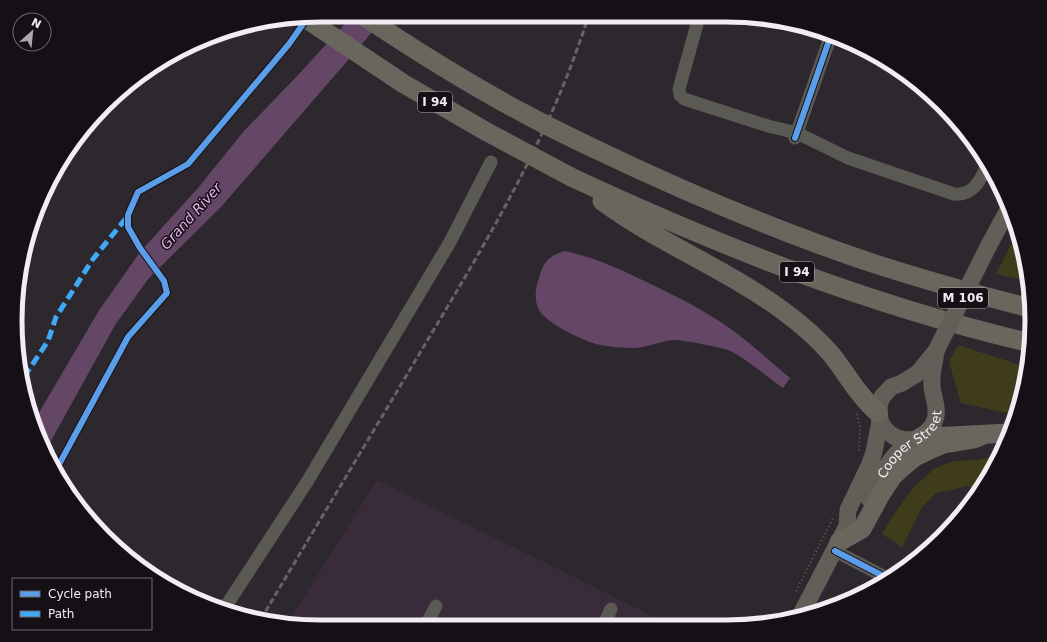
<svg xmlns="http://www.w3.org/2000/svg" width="1047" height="642" viewBox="0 0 1047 642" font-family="'DejaVu Sans',sans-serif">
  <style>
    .built { fill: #392b3a }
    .green { fill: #3f3c1c }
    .water { fill: #644667 }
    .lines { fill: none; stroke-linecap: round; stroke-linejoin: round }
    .path { stroke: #63615f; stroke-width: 2; stroke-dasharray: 1 3; stroke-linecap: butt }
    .minor { stroke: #5a5953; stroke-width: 13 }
    .major { stroke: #615f58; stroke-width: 17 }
    .highway { stroke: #68665d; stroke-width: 19 }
    .rail { stroke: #666462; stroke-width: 3; stroke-dasharray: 6 3; stroke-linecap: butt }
    .major-bridge { stroke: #615f58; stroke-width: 17 }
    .highway-bridge { stroke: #68665d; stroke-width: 19 }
    .quiet { stroke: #3fa9f5; stroke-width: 5; stroke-dasharray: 10 5; stroke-linecap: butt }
    .cycleway-casing { stroke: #151015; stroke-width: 8 }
    .cycleway { stroke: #5a9eea; stroke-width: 6 }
    .labels { text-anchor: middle; stroke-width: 3; stroke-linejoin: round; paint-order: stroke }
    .shield { fill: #151015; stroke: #b0aab1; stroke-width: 1 }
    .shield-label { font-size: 12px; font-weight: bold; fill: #f3ecf4 }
    .street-label { font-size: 13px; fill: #f3ecf4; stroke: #151015 }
    .water-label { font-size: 14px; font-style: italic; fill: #e4b0eb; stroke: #151015 }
    .rim { fill: none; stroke: #f3ecf4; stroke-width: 5 }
  </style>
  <rect width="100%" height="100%" fill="#2d282e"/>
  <path class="built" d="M377,480L673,626L287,624Z"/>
  <path class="green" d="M1018,231L1029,281L996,274Z
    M958,345L1027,367L1022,400L1016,415L961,403L949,362Z
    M1001,454L979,491L968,486L936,493L922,507L902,547L882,534L894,514L914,487L935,468L955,461L978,460Z
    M830,596L842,601L823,609Z"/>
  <path class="water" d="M353,15H387L221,207L149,278L115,325L46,450L33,423L98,312L140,252L198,188L244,131L299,74Z
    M564,251C590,256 613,266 636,277C661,289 687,301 711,316C740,333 765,357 790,378L783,388C767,377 746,358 728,350C719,347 683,340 674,340C661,341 648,347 635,348C622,348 609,347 596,344C582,340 546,323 539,310C534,300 535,289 539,278C544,261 548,257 564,251Z"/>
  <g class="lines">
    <path class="path" d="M857,414L860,428L859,453
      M796,591L834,516
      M782,620L786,613"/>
    <path class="minor" d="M699,17L679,89L680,95L684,99L768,126L797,133L848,158L954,194C973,196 980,181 987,166
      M795,138L831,35
      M835,551L889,579
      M212,606H226L307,482L450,242L491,162
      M426,625L436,606
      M603,626L611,609"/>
    <g class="major">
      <path d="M989,245L1009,208"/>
      <path d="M880,421C887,435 899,442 915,439"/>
      <path id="s1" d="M869,499C878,482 885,465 899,451C910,439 929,437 935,420C939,409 933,398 932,386C931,375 934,363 936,352"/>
      <path d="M799,618L847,526L848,510L870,464L874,452L880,421L879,406L882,397L891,387L902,383L918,373L936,351"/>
    </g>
    <path class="highway" d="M595,149C668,184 742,216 818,244C887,270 959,290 1030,308
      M571,177C719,246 871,306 1031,343
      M602,201C660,244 729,270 786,313C802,325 818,339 831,354C847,374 859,397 878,413
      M921,437H931L1009,433
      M839,542L862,529L881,494L893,476L905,465L915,457L934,448L944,444L974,439L984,435"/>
    <path class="rail" d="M261,619C315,528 370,437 424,346C487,241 551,135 588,17"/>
    <path class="major-bridge" d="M936,351L989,245"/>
    <path class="highway-bridge" d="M362,15C416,51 470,85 527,115C549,127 572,138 595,149
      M305,18L404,84L487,132L571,177"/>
    <path class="quiet" d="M24,377L48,341L56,317L93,259L127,217"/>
    <defs>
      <path id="cycleway" d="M795,138L831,35
        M56,470L128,337L167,293L164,281L140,248L128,227V215L138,192L188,164L289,44L308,17
        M835,551L889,579"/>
    </defs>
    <use href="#cycleway" class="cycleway-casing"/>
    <use href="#cycleway" class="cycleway"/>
  </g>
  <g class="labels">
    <g class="shield">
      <rect x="418" y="92" width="34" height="20" rx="3"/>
      <rect x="780" y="262" width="34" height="20" rx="3"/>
      <rect x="938" y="288" width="50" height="20" rx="3"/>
    </g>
    <g class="shield-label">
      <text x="435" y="106">I 94</text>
      <text x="797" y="276">I 94</text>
      <text x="963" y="302">M 106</text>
    </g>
    <g class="street-label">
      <text dy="5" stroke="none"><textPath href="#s1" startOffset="70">Cooper Street</textPath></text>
    </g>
    <g class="water-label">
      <text transform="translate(191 216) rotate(-48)" y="5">Grand River</text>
    </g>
  </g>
  <path d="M0 0H1047V642H0ZM321 22H726A299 299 0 0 1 1025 321V321A299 299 0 0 1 726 620H321A299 299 0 0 1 22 321V321A299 299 0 0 1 321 22Z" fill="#151015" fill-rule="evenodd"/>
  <path class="rim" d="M321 22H726A299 299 0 0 1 1025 321V321A299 299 0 0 1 726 620H321A299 299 0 0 1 22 321V321A299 299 0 0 1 321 22Z"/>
  <rect x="12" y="578" width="140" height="52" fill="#151015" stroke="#6e686e"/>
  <rect x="20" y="591" width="20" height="6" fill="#5a9eea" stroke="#6e686e"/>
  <text x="48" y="598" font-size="12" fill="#f3ecf4">Cycle path</text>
  <rect x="20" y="611" width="20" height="6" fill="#3fa9f5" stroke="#6e686e"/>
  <text x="48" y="618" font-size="12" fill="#f3ecf4">Path</text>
  <g transform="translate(32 32) rotate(27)"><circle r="19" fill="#151015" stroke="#6e686e"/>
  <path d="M0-3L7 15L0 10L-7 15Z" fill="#aea7af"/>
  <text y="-6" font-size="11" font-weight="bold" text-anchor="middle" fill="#f3ecf4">N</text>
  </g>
</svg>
